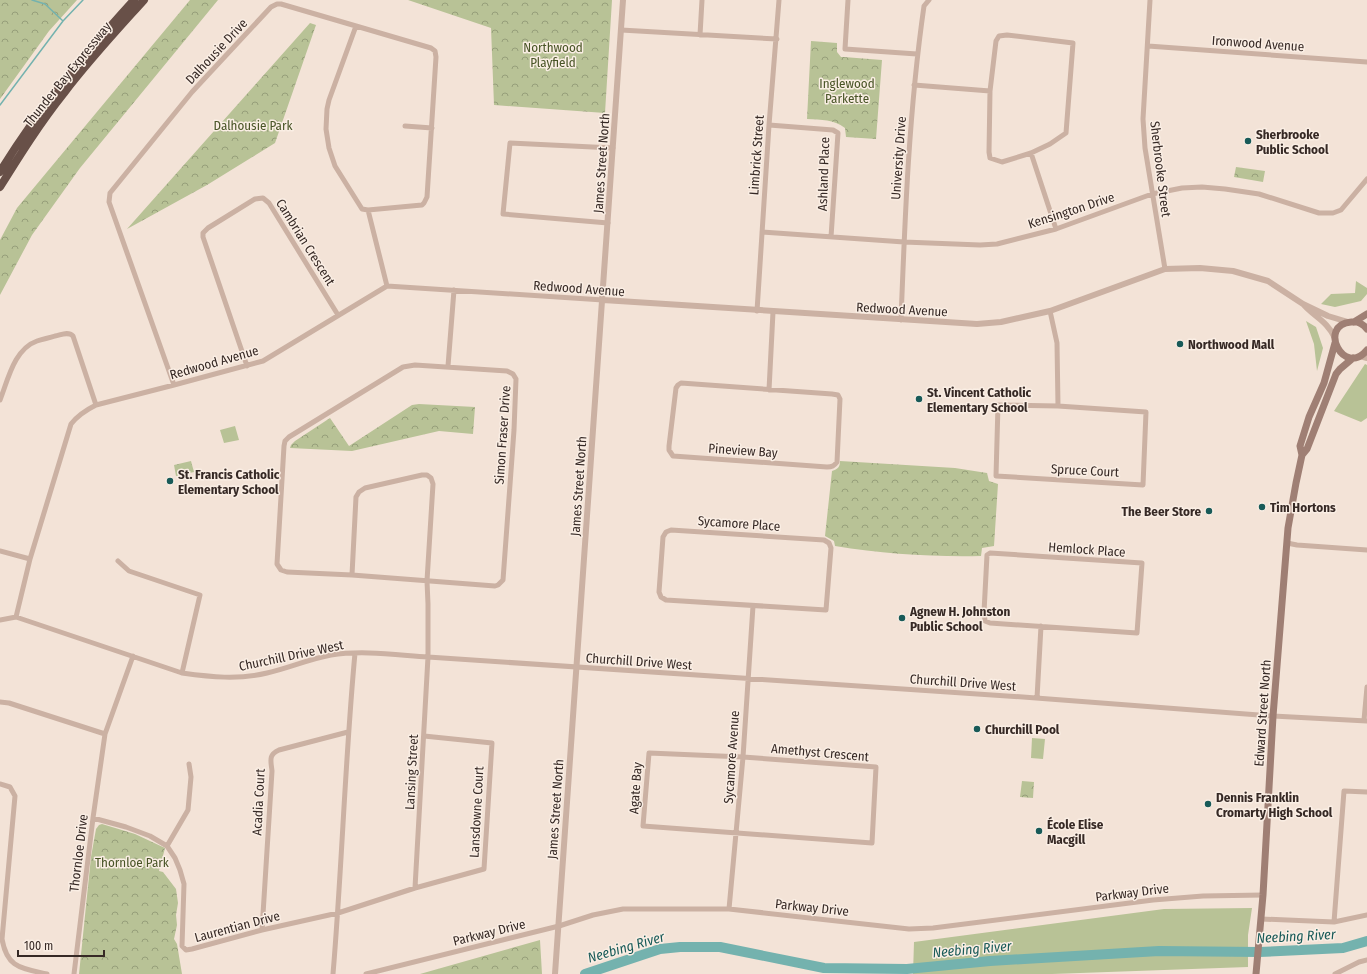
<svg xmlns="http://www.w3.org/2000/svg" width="1367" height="974" viewBox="0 0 1367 974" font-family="'Fira Sans Condensed',sans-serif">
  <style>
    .grass { fill: #b8c296 }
    .forest { fill: url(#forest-crowns) }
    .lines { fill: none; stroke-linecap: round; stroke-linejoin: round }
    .stream { stroke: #74b2ae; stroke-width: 1.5 }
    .river { stroke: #74b2ae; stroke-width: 10 }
    .minor { stroke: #cbb1a3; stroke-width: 5 }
    .tertiary { stroke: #cbb1a3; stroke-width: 6 }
    .secondary { stroke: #9f7f74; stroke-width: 7 }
    .trunk { stroke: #685048; stroke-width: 8 }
    .poi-dot { fill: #185a58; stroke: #faeee4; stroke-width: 1.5 }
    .labels { text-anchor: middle; stroke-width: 3; stroke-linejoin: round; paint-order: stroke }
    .street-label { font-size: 13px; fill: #362925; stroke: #faeee4 }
    .park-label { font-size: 13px; fill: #495527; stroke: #faeee4 }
    .poi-label { font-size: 13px; font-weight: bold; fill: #362925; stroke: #faeee4; text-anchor: start }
    .water-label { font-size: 14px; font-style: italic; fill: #185a58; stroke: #faeee4 }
  </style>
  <defs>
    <pattern id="forest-crowns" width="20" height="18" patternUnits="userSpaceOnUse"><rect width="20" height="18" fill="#b8c296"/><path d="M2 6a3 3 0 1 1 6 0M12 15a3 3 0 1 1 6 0" fill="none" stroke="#969e7a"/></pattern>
  </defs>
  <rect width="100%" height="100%" fill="#f3e3d7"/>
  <path class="grass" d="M1356,281L1367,288V294L1361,301L1335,307L1321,304L1331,294L1355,293Z
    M1306,321L1316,327L1323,348L1317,371L1314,344Z
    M1365,364L1367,365V418L1361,422L1334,411Z
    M235,426L239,440L224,443L220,430Z
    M1032,738L1045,739L1043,759L1031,758Z
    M1252,908L1248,935V967L1052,974H913L914,942L1164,909Z"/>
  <path class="forest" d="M0,0H77L49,31L0,99Z
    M190,0H218L80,168L32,235L0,295V240L17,208Z
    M408,0H612L605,113L494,105L491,28Z
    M310,23L316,25L275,143L207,185L127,229Z
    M811,41L837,43V52L841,57H844L882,60L876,139L846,137L845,128C833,119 822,120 807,119Z
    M1236,167L1265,171L1263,182L1234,177Z
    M419,404L475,407L473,434L439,431L352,451L290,448L291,445L295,441L330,418L349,446L412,405Z
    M191,461L194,472L176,476L174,465Z
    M840,461L955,468L987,473L989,481L998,484L994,546L982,548L981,556C932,557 883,554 835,546L834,541L825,536L832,471C838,469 840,467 840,461Z
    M1022,781L1034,782L1033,798L1020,797Z
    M102,824L135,834L165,848L159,871L163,872L176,889L178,903L176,915L177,925L174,939L177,944L182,974H79L91,857L96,829L99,825Z
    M540,940L542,974H420Z"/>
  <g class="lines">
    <path class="stream" d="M32,0L45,4L63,21
      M0,105L63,21L83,0"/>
    <path class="river" d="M585,974L660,949L680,947H720L824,968L907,969L990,961L1159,951L1259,952L1343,948L1367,941"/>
    <path class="minor" d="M848,0L845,49L917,54
      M1150,0L1143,119L1145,148L1165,269
      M621,30L777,39
      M700,35L702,0
      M1007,35L1073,43L1066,133L1050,144L1031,153L1002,162L990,158L989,152L990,91L996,41L999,36Z
      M1148,46L1367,62
      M914,85L990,91
      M769,125L833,130L838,133L831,237
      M405,126L432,128
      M1031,153L1056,229
      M368,210L387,286
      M608,223L503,214L510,143L613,148
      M762,232L904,242L980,245L997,244L1056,229L1152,194L1182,188L1202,187L1225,189L1259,194L1319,213H1333L1341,210L1367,179
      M757,311L769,125L779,0
      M1050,311L1057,343L1058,406
      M901,320C905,215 909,110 924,6L929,0
      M415,365L507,371L513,374L516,379L514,430L503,580L498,585L495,586L352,575L287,572L281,570L277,564L284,446L285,441L289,437L403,367Z
      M247,366L203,237V233L208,228L255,199L263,198L269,203L338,315
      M448,366L454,290
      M681,383L832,394L838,395L840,399L837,462C834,466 832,467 827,467L673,456L669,450V446L676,388L678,385Z
      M174,385L109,202L110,193L192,92L271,7L277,4H281L431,48L435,51L436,57L427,197L424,203L422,205L368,210L362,209L335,166L329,148L326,129L327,109L329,100L356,26
      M769,390L773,312
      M0,400C8,380 14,349 37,341C43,339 49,338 55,336C61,335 68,331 73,336L96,405
      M998,405L1058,406L1146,412L1143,485L996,476Z
      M671,530L824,540L829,543L831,548L826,610L666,600L661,597L659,592L663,537L666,532Z
      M1287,543L1297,545L1367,550
      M0,551L30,559
      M990,553L1142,563L1137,633L990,623L985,621L984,612L987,555Z
      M118,561L129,571L200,595L182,673
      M352,575L356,497L359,492L365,488L422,475H427L431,478L433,484L427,581L428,604V657L415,888
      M16,617L30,559L71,424C78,415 86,410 96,405L174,385L263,361L387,286L603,300
      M0,620L16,617L182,673C211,677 238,680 267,673C289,668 309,659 331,655C363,650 397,655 428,657L1023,697L1273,716L1367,721
      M1037,698L1041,626
      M0,702L9,703L105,734
      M1364,720L1367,687
      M649,753L743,757L876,767L872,843L643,826Z
      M0,784L10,787L15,796L2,939C7,968 21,968 47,974
      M93,818L126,827L150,836L167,846L175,858L180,870L184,884L182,946L186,950L192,949L262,930L338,913L415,888L484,869L492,743L424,736
      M167,846L188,810L191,777L189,764
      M729,909L743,757L753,606
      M1261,919L1334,922L1367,915
      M1334,922L1344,791L1367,792
      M262,930L272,771C271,761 268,755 279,750L348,732
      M74,974L93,818L105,734L133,656
      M333,974C342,867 345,760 355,653
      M366,974L559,926L593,915L623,909H729L909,929L933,928L1153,900L1203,896L1263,895
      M1335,974L1359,962L1367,960"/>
    <path class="tertiary" d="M603,300L977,324L1001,322L1050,311L1165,269L1200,268L1233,271L1268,281L1303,304L1328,316L1348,322
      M1304,305C1316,318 1327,321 1335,338
      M1360,356L1367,358
      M555,974L623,0"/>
    <path class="secondary" d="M1354,322L1367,314
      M1367,329C1363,324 1357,321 1351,322C1317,325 1344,378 1367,350
      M1302,455L1307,449L1336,374L1340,369L1353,358
      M1256,974L1263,895L1273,716L1288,528L1296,483L1302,455L1300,446L1309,417L1324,383L1335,343"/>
    <path class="trunk" d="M0,172C38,109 85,54 134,0
      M0,187C20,155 40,123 64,93C89,60 117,30 144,0"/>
  </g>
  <g class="poi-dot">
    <circle cx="1248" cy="141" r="4"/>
    <circle cx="1180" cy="344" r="4"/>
    <circle cx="919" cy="399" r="4"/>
    <circle cx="170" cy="481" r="4"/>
    <circle cx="1262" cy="507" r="4"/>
    <circle cx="1209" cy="511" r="4"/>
    <circle cx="902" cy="618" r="4"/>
    <circle cx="977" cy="729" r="4"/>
    <circle cx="1208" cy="804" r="4"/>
    <circle cx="1039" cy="831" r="4"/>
  </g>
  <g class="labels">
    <g class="street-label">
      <text transform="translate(1258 43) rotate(4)" y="5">Ironwood Avenue</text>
      <text transform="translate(216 51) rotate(-47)" y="5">Dalhousie Drive</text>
      <text transform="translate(67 74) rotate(-51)" y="5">Thunder Bay Expressway</text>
      <text transform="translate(756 155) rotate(-86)" y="5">Limbrick Street</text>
      <text transform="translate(898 158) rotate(-86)" y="5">University Drive</text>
      <text transform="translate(601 163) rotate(-86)" y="5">James Street North</text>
      <text transform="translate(1161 169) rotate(83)" y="5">Sherbrooke Street</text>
      <text transform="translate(823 174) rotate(-88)" y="5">Ashland Place</text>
      <text transform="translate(1071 210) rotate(-18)" y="5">Kensington Drive</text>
      <text transform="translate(306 242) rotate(58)" y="5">Cambrian Crescent</text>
      <text transform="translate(579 288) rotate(4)" y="5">Redwood Avenue</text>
      <text transform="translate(902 309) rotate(3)" y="5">Redwood Avenue</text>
      <text transform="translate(214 362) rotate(-16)" y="5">Redwood Avenue</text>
      <text transform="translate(502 435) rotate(-86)" y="5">Simon Fraser Drive</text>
      <text transform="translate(743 450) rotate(4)" y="5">Pineview Bay</text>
      <text transform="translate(1085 470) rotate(3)" y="5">Spruce Court</text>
      <text transform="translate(578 486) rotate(-86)" y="5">James Street North</text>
      <text transform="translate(739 523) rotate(4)" y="5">Sycamore Place</text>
      <text transform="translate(1087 549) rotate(4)" y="5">Hemlock Place</text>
      <text transform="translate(291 655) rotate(-12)" y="5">Churchill Drive West</text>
      <text transform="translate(639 661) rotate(4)" y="5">Churchill Drive West</text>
      <text transform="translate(963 682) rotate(4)" y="5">Churchill Drive West</text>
      <text transform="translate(1262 713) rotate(-86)" y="5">Edward Street North</text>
      <text transform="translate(820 752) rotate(5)" y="5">Amethyst Crescent</text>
      <text transform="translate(731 757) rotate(-86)" y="5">Sycamore Avenue</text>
      <text transform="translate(411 772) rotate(-87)" y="5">Lansing Street</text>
      <text transform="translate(635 788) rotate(-86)" y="5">Agate Bay</text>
      <text transform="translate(258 802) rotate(-87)" y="5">Acadia Court</text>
      <text transform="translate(555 809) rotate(-86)" y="5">James Street North</text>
      <text transform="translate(476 812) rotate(-87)" y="5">Lansdowne Court</text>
      <text transform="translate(78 853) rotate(-83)" y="5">Thornloe Drive</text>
      <text transform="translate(1132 892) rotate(-7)" y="5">Parkway Drive</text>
      <text transform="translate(812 907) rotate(6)" y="5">Parkway Drive</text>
      <text transform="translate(237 926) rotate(-15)" y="5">Laurentian Drive</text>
      <text transform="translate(489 932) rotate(-14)" y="5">Parkway Drive</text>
    </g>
    <g class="park-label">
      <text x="553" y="52">Northwood<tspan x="553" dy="15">Playfield</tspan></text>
      <text x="847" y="88">Inglewood<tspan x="847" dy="15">Parkette</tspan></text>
      <text x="253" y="130">Dalhousie Park</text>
      <text x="132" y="867">Thornloe Park</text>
    </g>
    <g class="poi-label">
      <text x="1256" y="139">Sherbrooke<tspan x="1256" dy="15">Public School</tspan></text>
      <text x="1188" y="349">Northwood Mall</text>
      <text x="927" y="397">St. Vincent Catholic<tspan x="927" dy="15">Elementary School</tspan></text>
      <text x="178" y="479">St. Francis Catholic<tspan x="178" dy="15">Elementary School</tspan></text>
      <text x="1270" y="512">Tim Hortons</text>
      <text x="1201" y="516" text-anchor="end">The Beer Store</text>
      <text x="910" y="616">Agnew H. Johnston<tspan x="910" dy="15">Public School</tspan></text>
      <text x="985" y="734">Churchill Pool</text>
      <text x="1216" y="802">Dennis Franklin<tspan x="1216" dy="15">Cromarty High School</tspan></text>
      <text x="1047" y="829">École Elise<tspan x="1047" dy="15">Macgill</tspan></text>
    </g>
    <g class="water-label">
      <text transform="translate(1296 936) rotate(-3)" y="5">Neebing River</text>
      <text transform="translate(626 947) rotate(-16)" y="5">Neebing River</text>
      <text transform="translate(972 949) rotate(-5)" y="5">Neebing River</text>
    </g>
  </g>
  <path d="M18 950v6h86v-6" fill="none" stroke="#362925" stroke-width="2"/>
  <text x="24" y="950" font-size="12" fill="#362925" stroke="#faeee4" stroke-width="3" paint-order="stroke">100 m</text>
</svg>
